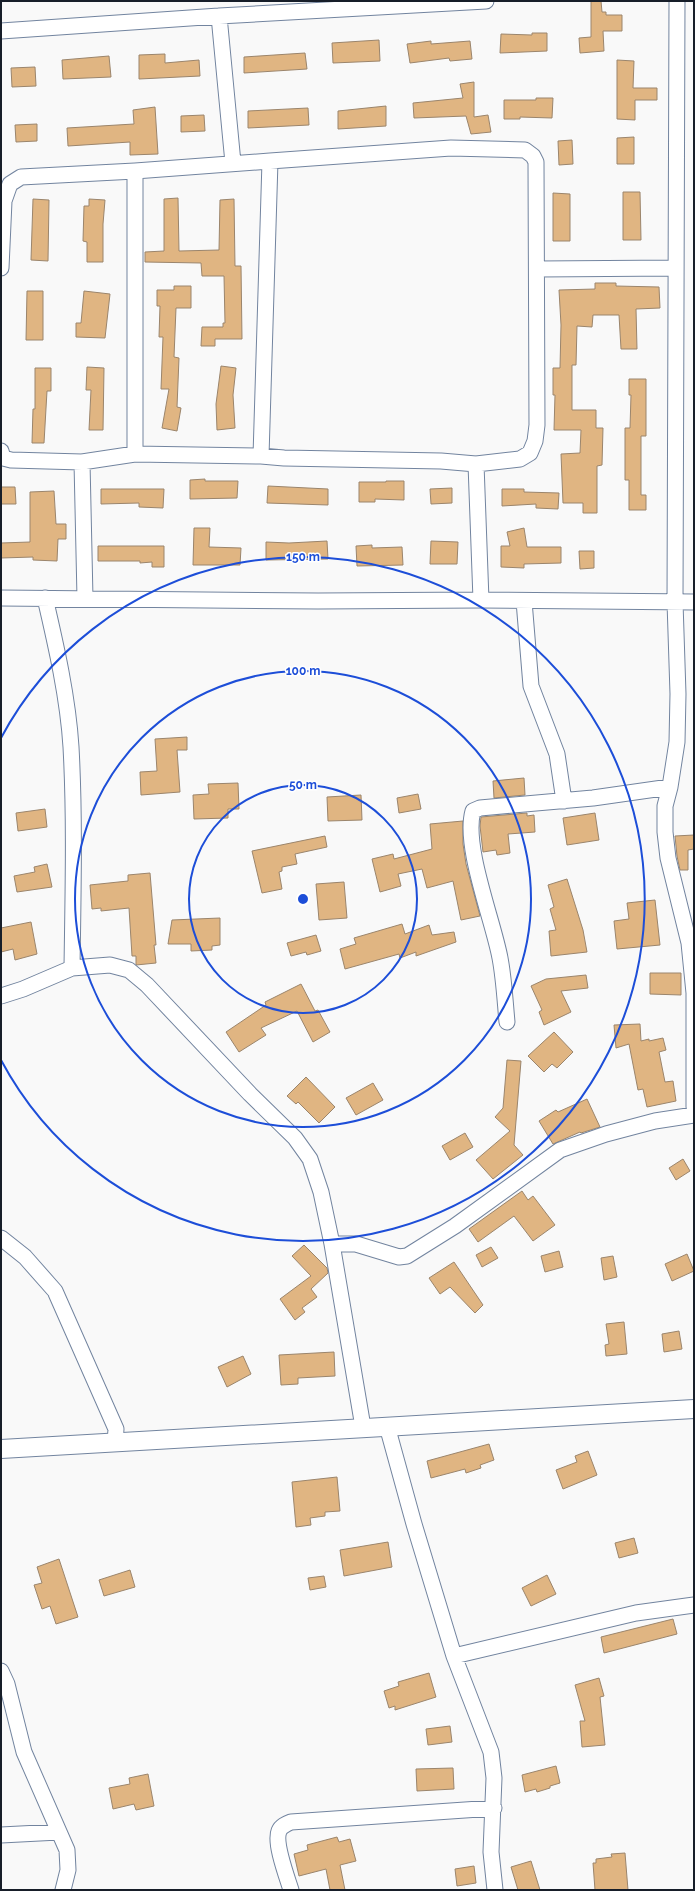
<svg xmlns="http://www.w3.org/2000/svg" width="695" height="1891" viewBox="0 0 695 1891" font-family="Raleway,sans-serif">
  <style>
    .building { fill: #e0b582; stroke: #9b856c }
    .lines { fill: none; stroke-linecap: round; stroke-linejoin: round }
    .minor-casing { stroke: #72849f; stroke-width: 17 }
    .tertiary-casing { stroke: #72849f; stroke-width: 20 }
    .minor { stroke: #fff; stroke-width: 15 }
    .tertiary { stroke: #fff; stroke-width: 18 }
    .ring { fill: none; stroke: #1d4ed8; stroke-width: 2 }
    .centre { fill: #1d4ed8; stroke: #fff; stroke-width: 2 }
    .ring-label { font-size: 12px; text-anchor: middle; font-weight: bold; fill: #1d4ed8; stroke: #fff; stroke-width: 3; stroke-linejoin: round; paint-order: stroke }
  </style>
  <rect width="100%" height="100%" fill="#f9f9f9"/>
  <path class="building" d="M591,1H601L602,12H606V15H622V31H603L604,51L580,53L579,38L591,37Z
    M532,33H547V51L500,53L501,34L532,35Z
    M379,40L380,61L333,63L332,43Z
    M431,41V44L470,41L472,59L450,61L449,58L410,63L407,44Z
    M305,53L307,69L244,73V57Z
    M165,54V63L199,60L200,76L139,79V55Z
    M109,56L111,77L63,79L62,60Z
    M617,60L634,61L633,88H657V100H635V120L617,119Z
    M35,67L36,86L12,87L11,68Z
    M474,82V117L488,115L491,132L471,134L466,116L414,118L413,103L463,98L460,84Z
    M536,98H553L552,118L520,117V119H504V100H536Z
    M386,106V126L338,129V111Z
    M155,107L158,154L130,155V142L68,146L67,128L134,124L133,110Z
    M308,108L309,125L248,128V111Z
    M204,115L205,131L181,132V116Z
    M37,124V141L16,142L15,125Z
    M634,137V164H617V138Z
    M572,140L573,164L559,165L558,141Z
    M623,192H640L641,240H623Z
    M553,193L570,194V241H553Z
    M178,198L179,251L219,250L220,200L234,199L235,266H241L242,339H215V346H201L202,327H223V323H225L224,276H202L201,263L145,262V252L164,251V199Z
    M33,199L49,200L48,261L31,260Z
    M89,199L105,200L103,224V262H87V242L83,241L84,206H89Z
    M595,283H616V286L659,287L660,308L636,309L637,349H621L619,315H593L592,327L577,326L576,365H572V410H596V428H603L602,465L597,466V513H583V503H563L561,454L580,453L581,430H554L555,395H553V368H560L561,325L559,290L595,289Z
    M174,286H191V308H176L174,357L179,358L177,407L181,408L177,431L162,428L169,389H161L163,337H159L160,306H157V290H174Z
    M27,291H43V340H26Z
    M84,291L110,294L105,338L76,337V323H81Z
    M221,366L236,368L233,395L235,428L217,430L216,404Z
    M87,367L104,368L103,430H89L91,390H86Z
    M35,368H51V391H47L44,443H32L33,409H35Z
    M629,379H646V436H641V495H646V510H629V480H625V428H630L631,395H629Z
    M205,479V481H238L237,498L190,499V480Z
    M386,481H404V500L375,499V502H359V482H386Z
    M268,486L328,489V505L267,503Z
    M1,487H15L16,504H1Z
    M452,488V503L431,504L430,489Z
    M101,489H164L163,508L139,507V503L101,504Z
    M502,489H524V492L559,493L558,509L536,508V504L502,506Z
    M54,491L56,524H66V539H58L57,561L33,560V557L1,558V543L30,542V492Z
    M194,528H210L209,547L241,548L240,565H193Z
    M524,528L527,547H561V563L524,564V568L501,567V546H510L507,532Z
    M327,541L328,559L266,560V542L289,543Z
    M431,541L458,542L457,564H430Z
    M372,545V548L402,547L403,565L357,566L356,546Z
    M98,546H164V567H152V562L140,563V561H98Z
    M579,551H594V568L580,569Z
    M187,737V750H177L180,792L141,795L140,772L157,771L155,739Z
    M524,778L525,795L494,798L493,781Z
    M238,783L239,809H228V818L194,819L193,795L209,794L208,784Z
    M418,794L421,809L399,813L397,798Z
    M361,795L362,820L328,821L327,797Z
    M45,809L47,827L18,831L16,813Z
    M527,813V816L534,815L535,832L508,834L510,853L497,855L496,850L483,852L480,826L481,817Z
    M595,813L599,840L567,845L563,818Z
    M463,821V844L466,864L480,916L461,920L453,881L427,888L422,869L398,874L401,886L380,892L372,859L393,854L394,859L432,849L430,824Z
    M694,835V849L688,850V870H680L677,856L675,836Z
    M325,836L327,847L295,854L297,864L282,867V871L279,872L282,889L262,893L252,851Z
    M47,864L52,887L17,892L14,876L35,872L34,867Z
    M150,873L156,945H154L156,963L136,965V956H132L129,908L101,911V908L92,909L90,885L128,881V875Z
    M567,879L583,930L587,952L551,956L549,931L556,930L550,909L554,907L548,885Z
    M344,882L347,918L319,920L316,884Z
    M655,900L660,945L617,949L614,921L629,919L627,903Z
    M220,918V945L212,946V950L191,951V944H168L172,920Z
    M31,922L37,954L15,960L13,949L1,952V928Z
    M402,924L405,934L429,925L432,935L454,932L456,942L416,956V952L400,958L399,954L345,969L340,949L356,944L354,938Z
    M316,935L321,951L307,955L306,952L291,956L287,943Z
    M650,973H681V995L650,994Z
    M586,975L588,988L561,991L571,1012L544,1025L539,1012L542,1010L531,986L546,979Z
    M301,984L315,1011L318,1010L330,1032L313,1042L297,1011L261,1028L266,1035L239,1052L226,1032L266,1005L265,1002Z
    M640,1024L641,1041L649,1039V1041L663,1038L666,1050L659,1052L665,1082L673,1081L676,1101L647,1107L643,1089L638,1090L629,1044L616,1048L614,1025Z
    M554,1032L573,1052L557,1068L552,1064L544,1072L528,1056Z
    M507,1060L521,1061L514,1145L523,1155L493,1179L476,1160L510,1131L495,1117L503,1108Z
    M306,1077L335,1107L319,1123L298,1102L296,1104L287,1096Z
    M373,1083L383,1100L356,1115L346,1098Z
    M587,1099L600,1127L581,1133L580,1132L553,1144L539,1121L556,1110L558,1112Z
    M465,1133L473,1147L450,1160L442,1146Z
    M683,1159L690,1171L676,1180L669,1168Z
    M522,1191L528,1200L533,1196L555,1225L533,1241L514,1216L478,1242L469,1229Z
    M304,1245L327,1268L328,1273L311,1289L317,1297L302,1308L305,1312L295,1320L280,1299L311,1276L292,1256Z
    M491,1247L498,1258L482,1267L476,1255Z
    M559,1251L563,1267L545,1272L541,1256Z
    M687,1254L694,1271L672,1281L665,1264Z
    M613,1256L617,1277L604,1280L601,1258Z
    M454,1262L483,1305L475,1313L450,1287L440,1294L429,1278Z
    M624,1322L627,1354L606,1356L605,1345L609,1344L606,1324Z
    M679,1331L682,1349L664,1352L662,1334Z
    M334,1352L335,1376L298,1378V1384L281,1385L279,1355Z
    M243,1356L251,1374L227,1387L218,1367Z
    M489,1444L494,1460L480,1465L481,1468L466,1473L465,1469L431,1478L427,1461Z
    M588,1451L597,1475L563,1489L556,1470L577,1462L575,1456Z
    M337,1477L340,1511L325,1512V1516L310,1518L311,1525L296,1527L292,1482Z
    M634,1538L638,1553L619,1558L615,1543Z
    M388,1542L392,1567L344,1576L340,1550Z
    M59,1559L78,1617L56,1624L50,1606L42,1609L34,1585L42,1583L37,1567Z
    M130,1570L135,1587L104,1596L99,1580Z
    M547,1575L556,1594L531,1606L522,1588Z
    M324,1576L326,1587L310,1590L308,1578Z
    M673,1619L677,1634L604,1653L601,1637Z
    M429,1673L436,1697L395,1710V1706L389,1708L384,1691L399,1686L398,1682Z
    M599,1678L604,1696L600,1697L605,1745L582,1747L580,1721H585L575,1685Z
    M450,1726L452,1742L428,1745L426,1729Z
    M556,1766L560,1783L550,1786V1788L537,1792L536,1789L525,1792L522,1775Z
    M453,1768L454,1789L417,1791L416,1769Z
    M148,1774L154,1806L136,1810L134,1804L113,1809L109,1788L130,1784L129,1778Z
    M337,1837L339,1842L350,1839L356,1861L340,1865L345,1890H330L326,1869L299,1876L294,1854L308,1850L307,1845Z
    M625,1853L628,1890H595L593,1863H596V1859L612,1857L611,1854Z
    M531,1861L540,1890H518L511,1867Z
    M474,1866L476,1883L457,1886L455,1869Z"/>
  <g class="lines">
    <defs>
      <path id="minor" d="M677,1L675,602L678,694L677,742L670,787L665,806V832L668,858L689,943L694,993V1107
        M219,16L233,163
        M1,31L219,16L486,1
        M1,268L4,201L10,184L21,177L135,171L270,161L261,456
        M538,269L676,268
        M1,451L3,458L11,460L82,462L135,454L261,456L284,458L441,461L476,464L520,459L530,453L535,441L537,425L536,162L533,156L525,150L451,148L270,161
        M135,454V171
        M82,462L85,598
        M476,464L481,600
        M1,598L318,601L481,600L694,602
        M45,598C56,645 68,698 71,747C75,820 73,894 72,968
        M524,601L531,686L557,754L564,801
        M1,996L23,989L72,968L110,965L129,970L147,985L250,1094L295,1138L310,1159L321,1192L332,1244L363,1427
        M507,1022C505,1001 504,979 500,958C493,920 463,846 473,811L480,808L593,798L670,787
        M1,1238L25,1257L55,1291L116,1429L115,1443
        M332,1244H356L399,1257L407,1256L455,1226L560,1150L606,1134L655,1121L694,1115
        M387,1426L414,1524L454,1656L491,1752L494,1778L491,1852L495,1890
        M454,1656L636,1613L694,1605
        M1,1671L7,1684L24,1752L67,1850L68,1870L63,1890
        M1,1835L59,1832
        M291,1890C287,1877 274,1843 279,1831C281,1826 286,1824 291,1822L494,1808"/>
      <path id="tertiary" d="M1,1449L694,1409"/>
    </defs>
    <use href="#minor" class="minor-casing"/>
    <use href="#tertiary" class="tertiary-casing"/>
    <use href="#minor" class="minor"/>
    <use href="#tertiary" class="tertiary"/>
  </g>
  <g class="ring">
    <circle cx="303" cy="899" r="114"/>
    <circle cx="303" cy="899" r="228"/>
    <path d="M1 738A342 342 0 1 1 1 1060"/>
  </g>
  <circle cx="303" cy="899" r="6" class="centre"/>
  <g class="ring-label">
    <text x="303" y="561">150 m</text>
    <text x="303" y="675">100 m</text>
    <text x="303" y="789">50 m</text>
  </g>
  <rect width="695" height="1891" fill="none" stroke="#171e29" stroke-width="4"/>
</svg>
